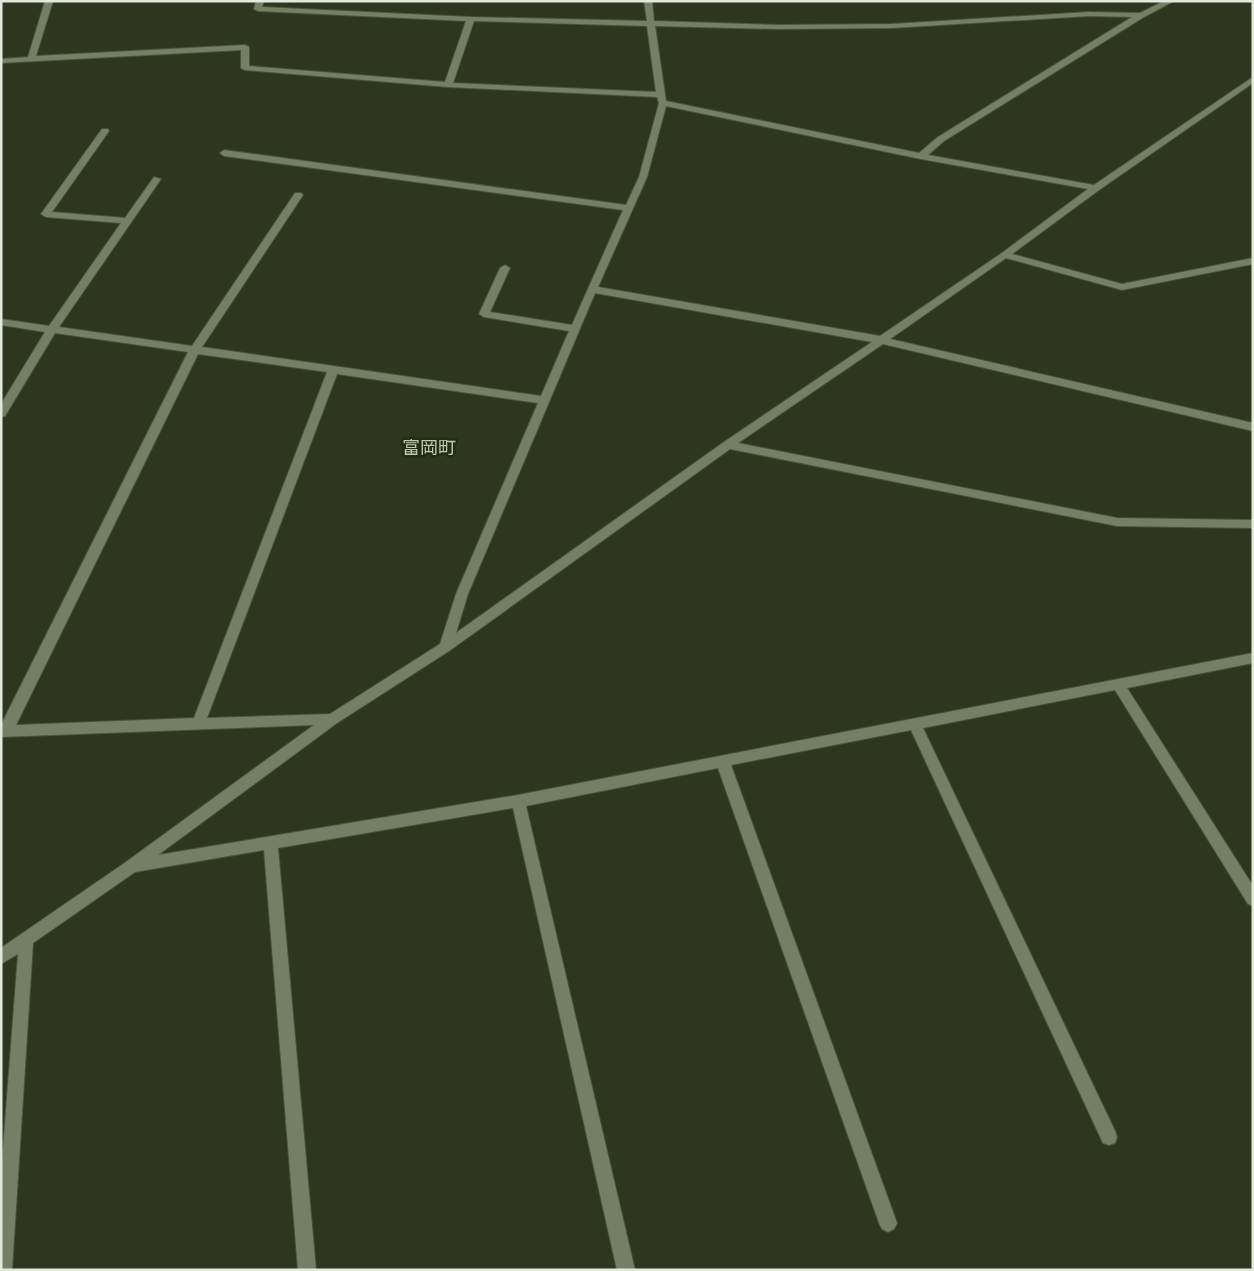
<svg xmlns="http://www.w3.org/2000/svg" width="1254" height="1271" viewBox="0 0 1254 1271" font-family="'Noto Sans','Noto Sans JP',sans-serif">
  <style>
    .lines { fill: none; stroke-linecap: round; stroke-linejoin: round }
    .minor-casing { stroke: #4b523e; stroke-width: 2 }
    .minor { fill: #757f65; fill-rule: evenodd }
    .labels { text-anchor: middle; stroke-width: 5; stroke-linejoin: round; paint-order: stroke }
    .neighbourhood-label { font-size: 18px; fill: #bec9ad; stroke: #242c15 }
  </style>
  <rect width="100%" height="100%" fill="#2e361f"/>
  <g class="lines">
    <defs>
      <path id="minor" d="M45,1H53L36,56L245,45L249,47V66L445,82L466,21L258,11L254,9L256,1H264L262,7L471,17L647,21L644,1H652L654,21L779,25L892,24L1089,12L1140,13L1164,1H1174L1144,17L944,141L928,155L1094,185L1253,77V83L1099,190L1012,254L1122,284L1253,258V264L1122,290L1006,258L890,339L1253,423V431L883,344L738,443L1117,518L1253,520V528L1117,526L730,449L449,651L337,723L158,855L518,795L1253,653V663L1127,688L1253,886V906L1248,904L1115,690L923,728L1115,1131L1117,1137L1115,1143L1109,1145L1103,1143L911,730L731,765L897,1223L894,1229L888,1232L882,1229L879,1223L718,768L526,806L635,1270H617L513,808L278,848L316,1270H298L264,850L135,872L33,943L12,1270H1V1175L18,954L1,964V948L126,862L314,725L1,737V725L188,352L55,333L5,416L1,417V404L45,332L1,325V319L49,326L121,223L46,217L41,214L102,129H108L109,131L52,212L125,218L154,177L161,179L59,327L192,346L295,193H301L303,195L202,347L541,396L569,331L484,317L479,314L500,268L505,265L510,268L490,312L572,325L623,210L224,156L220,153L224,150L626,205L639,177L659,103L657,97L448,87L245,70L241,68V50L1,63V59L28,57ZM1089,16L1132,17L938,137L919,153L666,101L655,26L779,29L892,28ZM474,21L647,26L656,92L453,83ZM666,106L921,159L1088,189L1002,253L880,336L598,287L647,177ZM595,293L872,342L724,442L456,633L468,594ZM198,354L327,372L194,718L16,725ZM337,374L538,403L456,594L440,644L330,714L207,718Z"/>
    </defs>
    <use href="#minor" class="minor-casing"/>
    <use href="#minor" class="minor"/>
  </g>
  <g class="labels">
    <g class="neighbourhood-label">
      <text x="429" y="454">富岡町</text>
    </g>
  </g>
  <rect width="1254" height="1271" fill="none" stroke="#e3e9da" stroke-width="5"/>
</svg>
